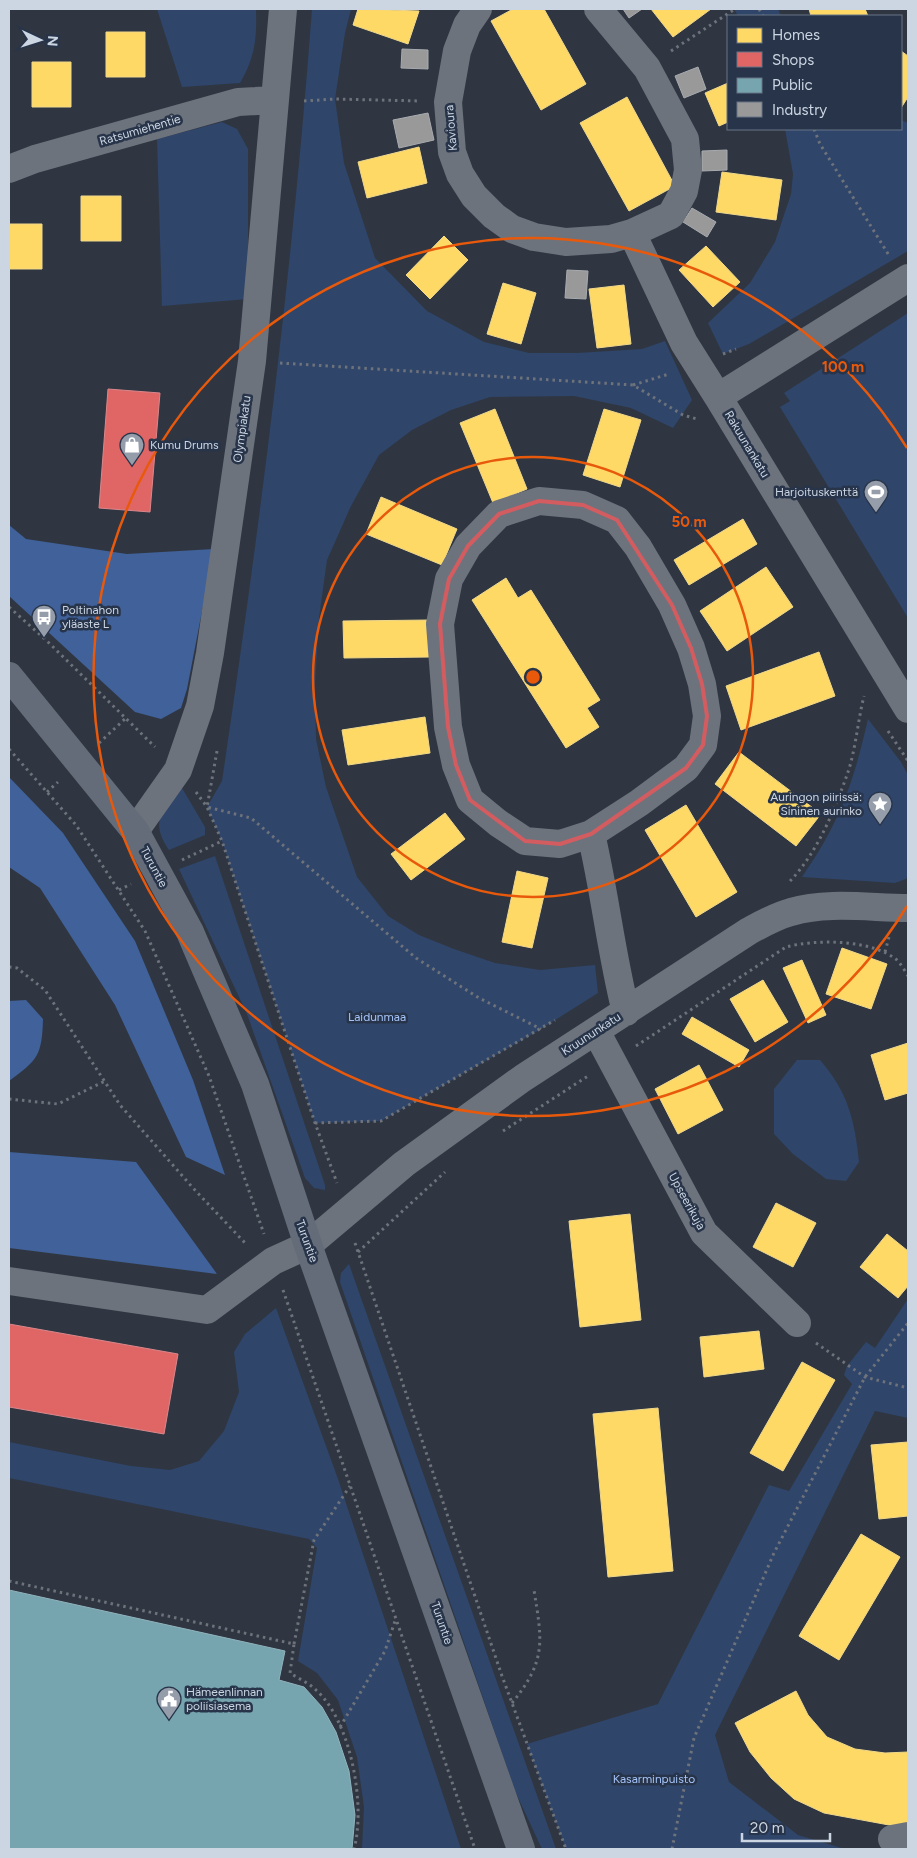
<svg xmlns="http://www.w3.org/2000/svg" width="917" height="1858" viewBox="0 0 917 1858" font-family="Figtree,sans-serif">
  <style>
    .green { fill: #2f456a }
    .forest { fill: #406199 }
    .homes { fill: #ffd966; stroke: #f0d88b }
    .shops { fill: #e06666; stroke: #da878b }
    .public { fill: #76a5af; stroke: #90b3be }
    .industry { fill: #999; stroke: #a8abaf }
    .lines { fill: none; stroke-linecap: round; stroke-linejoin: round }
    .path { stroke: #6d727b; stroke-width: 3; stroke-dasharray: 2.5 4; stroke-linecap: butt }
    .minor { stroke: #6d737d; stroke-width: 28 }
    .major { stroke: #636c78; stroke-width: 28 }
    .marked { fill: none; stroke: #d35c60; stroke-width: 4; stroke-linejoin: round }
    .ring { fill: none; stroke: #e8590c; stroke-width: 2.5 }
    .labels { text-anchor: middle; stroke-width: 5; stroke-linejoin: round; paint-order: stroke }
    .street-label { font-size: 12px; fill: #ccd5e2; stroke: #273449 }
    .poi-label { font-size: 12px; fill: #ccd5e2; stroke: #273449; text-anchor: start }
    .park-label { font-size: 12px; fill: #a5c4fa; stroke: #273449 }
    .centre { fill: #e8590c; stroke: #273449; stroke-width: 2.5 }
    .ring-label { font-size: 15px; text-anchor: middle; font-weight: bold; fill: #e8590c; stroke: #273449; stroke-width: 5; stroke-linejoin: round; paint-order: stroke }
  </style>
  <rect width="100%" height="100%" fill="#2f3641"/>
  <path class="green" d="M157,9H256C257,38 255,58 240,83L182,87Z
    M312,9H351L345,33L335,99L344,163L375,258L427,311L484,342L529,353H577L642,349L665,341L692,400L673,428L631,408L574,396L490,397L451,410L412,430L379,455L351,506L327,560L319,618L315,684L316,739L326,787L357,877L388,916L419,935L454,949L495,963L540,970L595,965L598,993L541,1029L381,1121L315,1123L222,841L207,807L222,781C260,525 293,267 312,9Z
    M734,9H778L781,16H738Z
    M901,120L908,123V251L749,344L723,354L708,323L750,283L775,242L791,194L793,174L785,129H901Z
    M222,122L237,129L248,149V299L162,306L157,139Z
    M908,313V618L780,407L790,401L784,393Z
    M868,719L901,762L908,775V876L906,879L895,883L802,877C840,822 853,784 868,719Z
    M174,786L182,788L205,827V835L169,850C150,822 162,814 174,786Z
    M215,856L325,1185V1190L314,1188L305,1178L247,1014L179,869Z
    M797,1060H820C848,1092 855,1121 859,1162L846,1181L826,1179L793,1154L774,1134V1089Z
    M349,1264L556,1849H542L515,1791L340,1282L341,1273Z
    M908,1299V1418L875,1411L715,1735L729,1782L798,1835L845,1849H566L527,1744L658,1704L769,1485L789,1491L852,1384L844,1375L847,1366L866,1342L875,1348Z
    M276,1308L338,1479L461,1849H362L364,1807L357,1757L338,1700L317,1673L298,1661L317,1548L309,1539L9,1478V1442L131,1466L170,1470L199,1461L224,1431L239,1392L234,1352L245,1334Z"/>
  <path class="forest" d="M9,525L26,539L127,554L214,549L187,689L181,708L161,719L135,712L9,596Z
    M9,777L63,833L135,941L193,1080L225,1175L186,1157L115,1005L40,888L9,867Z
    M26,1000L43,1019C42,1055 38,1060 9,1081V1001Z
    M9,1152L136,1162L217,1274L9,1248Z"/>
  <path class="homes" d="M358,9L419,11L408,44L353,25Z
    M513,9H544L586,84L541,110L491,21Z
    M651,9H711L673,37Z
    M809,9H865L868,16H811Z
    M106,32H145V77H106Z
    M901,51L908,56V97L901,108Z
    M32,62H71V107H32Z
    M728,83V122L719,126L705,93Z
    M627,97L675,186L629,211L580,123Z
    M419,147L427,183L367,198L358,162Z
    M722,172L782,180L776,220L716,212Z
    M81,196H121V241H81Z
    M9,224H42V269H9Z
    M444,236L468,260L430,299L406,275Z
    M706,246L740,282L713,307L679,270Z
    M503,283L536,293L521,344L487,334Z
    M624,285L631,344L597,348L589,289Z
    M495,409L527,489L493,503L460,423Z
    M604,409L641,420L620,487L583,475Z
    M381,497L457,529L442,565L366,534Z
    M743,519L757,544L689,585L674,560Z
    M766,567L793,607L727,651L700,611Z
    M506,578L518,598L531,590L600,700L587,708L599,727L566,748L472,600Z
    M430,620L431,657L344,658L343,621Z
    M819,652L835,696L741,730L726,686Z
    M425,717L430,753L348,765L342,730Z
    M739,752L821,814L796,846L715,784Z
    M686,805L737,892L696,917L645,830Z
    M445,813L465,839L411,880L391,854Z
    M517,871L548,878L532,948L502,942Z
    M842,948L887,964L871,1009L826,994Z
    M802,960L826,1015L808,1023L783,968Z
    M763,980L788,1022L755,1042L730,999Z
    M692,1017L749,1050L739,1067L682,1034Z
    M908,1043V1093L885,1100L871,1055Z
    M699,1065L723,1110L678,1134L655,1089Z
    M776,1203L816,1223L793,1267L753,1247Z
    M630,1214L641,1320L580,1327L569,1221Z
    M887,1234L908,1251V1286L898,1298L860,1267Z
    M759,1331L764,1369L704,1377L700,1337Z
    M802,1362L835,1380L783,1471L750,1453Z
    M658,1408L673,1571L608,1577L593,1414Z
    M908,1442V1516L879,1519L871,1445Z
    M861,1534L900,1557L839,1660L799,1636Z
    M796,1691L808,1715L827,1737L855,1749L885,1753L908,1752V1825H889L824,1813L794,1799L771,1778L750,1752L735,1723Z"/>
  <path class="shops" d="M108,389L160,393L150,512L99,508Z
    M9,1324L178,1354L164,1434L9,1407Z"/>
  <path class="public" d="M9,1590L285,1651L279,1680L304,1687L322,1707L336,1732L349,1771L355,1815L352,1849H9Z"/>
  <path class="industry" d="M623,9H642L629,18Z
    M402,49L428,50V69L401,68Z
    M698,67L706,89L684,98L675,76Z
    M428,113L434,140L399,148L393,120Z
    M727,150V170L702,171V151Z
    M692,208L716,222L707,237L683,222Z
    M567,270L588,271L586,299L565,298Z"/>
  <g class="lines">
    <path class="path" d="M759,9L763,16
      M671,51L735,9
      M304,101L335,99L420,101
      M814,129L820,144L890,257
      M723,354L736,349
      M280,363L633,385L683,415L697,419
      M633,385L669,374
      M9,607L47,641L155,747
      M888,731L908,761
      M99,743L126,718
      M9,749L76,825L145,931L209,1076L264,1234
      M217,751L207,807L251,818L416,958L479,998L541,1029
      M47,792L58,782
      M196,792L207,807L222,841L315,1123L337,1183
      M182,860L222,841
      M790,881C818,852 836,807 849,769C856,746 858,720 864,696
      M119,890L131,884
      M885,952L889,937
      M9,967L17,968L45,990L120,1105L193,1188L247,1245
      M636,1046L786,947C816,939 871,939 897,960C901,964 905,971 908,976
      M9,1099L58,1104L105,1081
      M315,1123L381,1121L555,1020
      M503,1131L588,1076
      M355,1243L502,1676L566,1849
      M358,1252L445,1172
      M283,1290L475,1849
      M816,1343L865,1377L908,1388
      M9,1581L294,1644L290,1673C299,1679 309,1683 316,1690C351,1721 366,1805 354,1849
      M294,1644L314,1540L350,1486
      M512,1703C547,1660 542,1641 534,1590
      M340,1727L385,1651L396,1618
      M672,1849L694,1738L774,1553L865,1377L908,1323"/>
    <path class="minor" d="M478,9L467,25L457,51L448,102L452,152L460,174L474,196L494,216L512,229L534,237L566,242L611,239L632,233L671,215L684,191L688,170L685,139L647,68L598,9
      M9,169L35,159L238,102L274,100
      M632,233L684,343L718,397
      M908,278L718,397L908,709
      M135,831L178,770L200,706L210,653L252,361L283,9
      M591,834L639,803L686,768L703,745L707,716L702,684L691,648L672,605L638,547L617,520L583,505L539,501L499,514L468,546L449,579L440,624L448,727L456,765L470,800L498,823L525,841L560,844L591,834C605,893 611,953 626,1012
      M596,1031L704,1233L797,1323
      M9,1281L207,1310L273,1261L308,1245L404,1164L523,1078L749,931C762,924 776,916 791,912C828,901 871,908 908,908
      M892,1839L908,1836"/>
    <path class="major" d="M9,676L135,831L190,932L255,1084L308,1245L521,1849"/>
  </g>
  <path class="marked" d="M539,501L583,505L617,520L672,605L691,648L702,684L707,716L703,745L686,768L591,834L560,844L525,841L470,800L456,765L448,727L440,624L449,579L468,546L499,514Z"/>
  <g class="ring">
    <circle cx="533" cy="677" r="220"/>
    <path d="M907 906A439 439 0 1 1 907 448"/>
  </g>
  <defs>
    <symbol id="shop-pin" viewBox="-11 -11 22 30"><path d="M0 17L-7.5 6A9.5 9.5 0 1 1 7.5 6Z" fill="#959daa" stroke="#273449"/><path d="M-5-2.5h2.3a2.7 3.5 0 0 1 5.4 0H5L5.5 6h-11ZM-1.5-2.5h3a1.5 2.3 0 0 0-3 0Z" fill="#fff"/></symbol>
    <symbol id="stadium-pin" viewBox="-11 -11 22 30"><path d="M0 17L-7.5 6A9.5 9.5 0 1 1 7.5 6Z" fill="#959daa" stroke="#273449"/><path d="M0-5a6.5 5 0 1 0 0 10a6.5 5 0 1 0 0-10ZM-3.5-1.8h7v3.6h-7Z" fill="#fff"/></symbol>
    <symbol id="bus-pin" viewBox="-11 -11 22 30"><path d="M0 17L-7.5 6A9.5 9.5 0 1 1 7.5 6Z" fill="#959daa" stroke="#273449"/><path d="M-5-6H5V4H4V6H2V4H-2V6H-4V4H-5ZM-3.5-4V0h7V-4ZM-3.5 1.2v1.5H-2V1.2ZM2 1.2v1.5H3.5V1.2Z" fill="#fff"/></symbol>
    <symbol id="sight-pin" viewBox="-11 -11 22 30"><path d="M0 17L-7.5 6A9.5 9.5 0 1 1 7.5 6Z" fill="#959daa" stroke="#273449"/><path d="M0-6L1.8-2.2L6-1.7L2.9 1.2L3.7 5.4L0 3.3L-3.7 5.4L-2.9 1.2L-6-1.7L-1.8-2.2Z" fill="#fff"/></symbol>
    <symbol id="civic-pin" viewBox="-11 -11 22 30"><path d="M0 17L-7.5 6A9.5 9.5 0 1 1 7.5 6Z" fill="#959daa" stroke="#273449"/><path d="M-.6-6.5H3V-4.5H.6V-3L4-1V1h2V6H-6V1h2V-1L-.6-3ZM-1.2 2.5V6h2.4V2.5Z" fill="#fff"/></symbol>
  </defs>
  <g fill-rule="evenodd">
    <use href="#shop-pin" x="118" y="431" width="28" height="38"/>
    <use href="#stadium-pin" x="862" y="478" width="28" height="38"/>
    <use href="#bus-pin" x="30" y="603" width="28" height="38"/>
    <use href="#sight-pin" x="866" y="790" width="28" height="38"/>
    <use href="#civic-pin" x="155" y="1685" width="28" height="38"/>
  </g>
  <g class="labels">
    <g class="street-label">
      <text transform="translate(451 128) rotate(-95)" y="4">Kavioura</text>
      <text transform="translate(140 130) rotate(-16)" y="4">Ratsumiehentie</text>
      <text transform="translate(242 429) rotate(-82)" y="4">Olympiakatu</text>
      <text transform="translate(747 444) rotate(59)" y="4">Rakuunankatu</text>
      <text transform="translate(154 867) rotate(62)" y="4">Turuntie</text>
      <text transform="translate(591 1034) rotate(-33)" y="4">Kruununkatu</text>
      <text transform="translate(687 1201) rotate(61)" y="4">Upseerikuja</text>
      <text transform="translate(307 1241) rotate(70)" y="4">Turuntie</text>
      <text transform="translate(442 1623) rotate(71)" y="4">Turuntie</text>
    </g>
    <g class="poi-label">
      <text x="150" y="449">Kumu Drums</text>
      <text x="858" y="496" text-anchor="end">Harjoituskenttä</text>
      <text x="62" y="614">Poltinahon<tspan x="62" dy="14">yläaste L</tspan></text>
      <text x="862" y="801" text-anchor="end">Auringon piirissä:<tspan x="862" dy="14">Sininen aurinko</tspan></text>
      <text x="186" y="1696">Hämeenlinnan<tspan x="186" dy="14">poliisiasema</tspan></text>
    </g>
    <g class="park-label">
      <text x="377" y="1021">Laidunmaa</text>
      <text x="654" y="1783">Kasarminpuisto</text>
    </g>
  </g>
  <circle cx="533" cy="677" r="8" class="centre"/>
  <g class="ring-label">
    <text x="843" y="372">100 m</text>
    <text x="689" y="527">50 m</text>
  </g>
  <rect width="917" height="1858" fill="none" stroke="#ccd5e2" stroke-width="20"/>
  <rect x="727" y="15" width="175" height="115" fill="#273449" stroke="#697486"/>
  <rect x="737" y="28" width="25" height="15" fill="#ffd966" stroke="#697486"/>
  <text x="772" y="40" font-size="15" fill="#ccd5e2">Homes</text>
  <rect x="737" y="52" width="25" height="15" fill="#e06666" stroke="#697486"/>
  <text x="772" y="65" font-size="15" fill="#ccd5e2">Shops</text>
  <rect x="737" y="78" width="25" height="15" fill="#76a5af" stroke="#697486"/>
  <text x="772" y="90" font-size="15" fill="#ccd5e2">Public</text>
  <rect x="737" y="102" width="25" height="15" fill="#999999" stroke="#697486"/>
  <text x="772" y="115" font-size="15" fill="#ccd5e2">Industry</text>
  <g transform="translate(40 40) rotate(94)" stroke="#273449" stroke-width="4" paint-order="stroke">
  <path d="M0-4L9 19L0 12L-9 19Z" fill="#ccd5e2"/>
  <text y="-8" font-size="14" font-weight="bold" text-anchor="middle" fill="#ccd5e2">N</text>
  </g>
  <path d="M742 1833v8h88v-8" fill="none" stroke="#ccd5e2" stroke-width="2.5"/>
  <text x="750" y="1833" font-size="15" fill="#ccd5e2" stroke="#273449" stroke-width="4" paint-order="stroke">20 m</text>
</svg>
